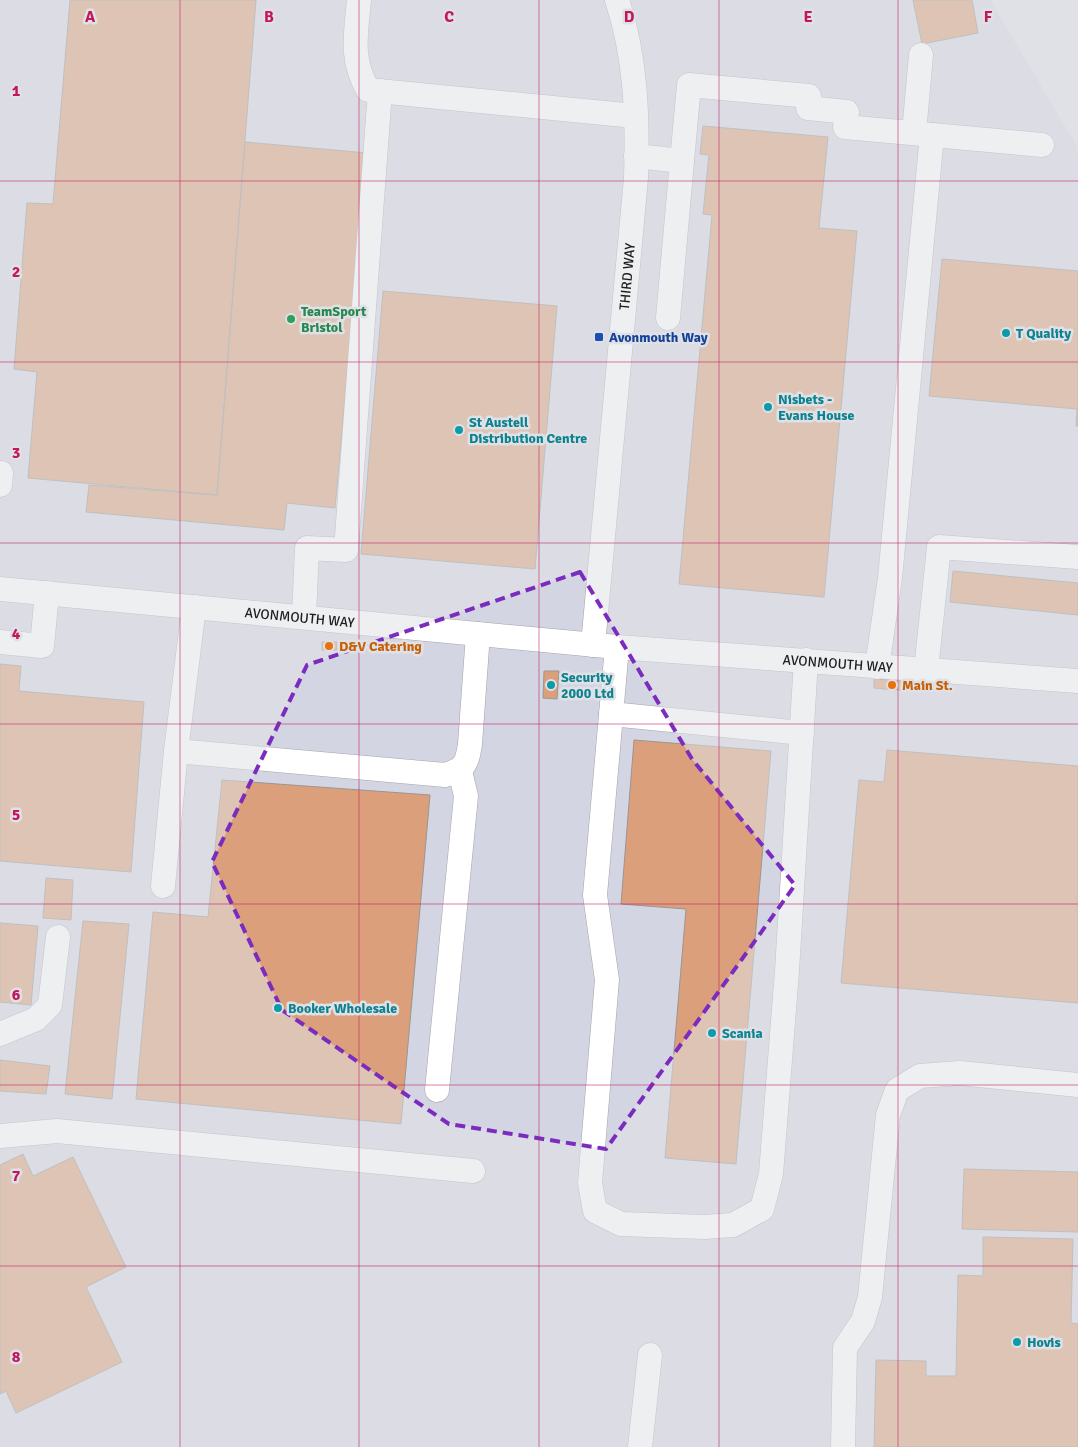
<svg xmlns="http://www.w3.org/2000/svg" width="1078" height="1447" viewBox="0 0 1078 1447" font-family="Signika,sans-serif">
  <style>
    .built { fill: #d4d5e2 }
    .building { fill: #dba07b; stroke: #9a9591 }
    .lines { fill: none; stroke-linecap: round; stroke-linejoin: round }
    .minor-casing { stroke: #a4a4aa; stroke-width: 25 }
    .minor { stroke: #fff; stroke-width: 24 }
    .marked { fill: none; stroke: #7b2cbf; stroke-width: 4; stroke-dasharray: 10 6; stroke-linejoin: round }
    .grid { fill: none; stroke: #c2185b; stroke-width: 1; stroke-opacity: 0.55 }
    .leisure-dot { fill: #2e9e5b; stroke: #e0e1e6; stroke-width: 2 }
    .culture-dot { fill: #0f9aa8; stroke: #e0e1e6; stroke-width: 2 }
    .transit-dot { fill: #1a4fb4; stroke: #e0e1e6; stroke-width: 2 }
    .food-dot { fill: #e8710a; stroke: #e0e1e6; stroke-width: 2 }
    .labels { text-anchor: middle; stroke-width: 5; stroke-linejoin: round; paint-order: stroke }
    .street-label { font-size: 14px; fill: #1d1d1f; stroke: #e0e1e6 }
    .leisure-label { font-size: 14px; font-weight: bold; fill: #27864d; stroke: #e0e1e6; text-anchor: start }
    .culture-label { font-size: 14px; font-weight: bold; fill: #0d838f; stroke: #e0e1e6; text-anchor: start }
    .transit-label { font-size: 14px; font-weight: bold; fill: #164399; stroke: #e0e1e6; text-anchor: start }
    .food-label { font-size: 14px; font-weight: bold; fill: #c56008; stroke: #e0e1e6; text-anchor: start }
    .grid-label { font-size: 16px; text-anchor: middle; font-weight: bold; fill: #c2185b; stroke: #e0e1e6; stroke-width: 5; stroke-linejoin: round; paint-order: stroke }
  </style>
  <rect width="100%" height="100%" fill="#e0e1e6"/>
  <path class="built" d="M0,0H990L1078,148V1447H0Z"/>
  <path class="building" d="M70,0H256L217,495L28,478L37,372L14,369L27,203L53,204Z
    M913,0H972L978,33L922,44Z
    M703,126L828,137L819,228L857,231L824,597L679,584L712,215L703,214L709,155L700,154Z
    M245,142L367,153L335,508L287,503L284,530L86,512L89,485L217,495Z
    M942,259L1078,271V426H1076L1077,409L929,396Z
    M383,291L557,306L535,569L361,554Z
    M953,571L1078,583V615L950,602Z
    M322,642H337V650H322Z
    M0,664L21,666L19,691L144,702L131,872L0,861Z
    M544,671H559L557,699L543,698Z
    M874,679L910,681L909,691L874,688Z
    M634,740L771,751L736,1164L665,1158L686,909L621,904Z
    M887,750L1078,766V1003L841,983L859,780L884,782Z
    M222,780L430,795L401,1124L136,1099L153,912L208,917Z
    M46,878L73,880L71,920L43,918Z
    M83,921L129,924L112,1099L65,1094Z
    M0,923L38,926L31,1005L0,1002Z
    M0,1060L50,1066L46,1094L0,1091Z
    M23,1154L33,1176L73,1157L126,1267L86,1287L122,1362L16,1413L6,1391L0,1394V1165Z
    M964,1169L1078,1172V1232L962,1229Z
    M983,1237L1073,1239L1071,1323L1078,1324V1447H874L876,1360L926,1361V1376H956L958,1275L983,1276Z"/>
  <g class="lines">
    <defs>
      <g id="minor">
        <path d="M359,0C356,34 350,59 368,90L635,116"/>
        <path d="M845,127L1042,145"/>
        <path d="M914,133L921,55"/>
        <path d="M636,156L682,161L689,85L809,96L808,108L847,112"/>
        <path d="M668,318L682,161"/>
        <path d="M0,485L1,473"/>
        <path id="s1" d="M0,589L617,647L1078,681"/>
        <path d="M304,616L307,548L346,550L380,91"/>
        <path d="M0,642L42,646L47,593"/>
        <path id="s2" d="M593,645L636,178C638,118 636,57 617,0"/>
        <path d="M617,647L595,895L607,980L590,1183L595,1211L621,1224L704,1227L733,1225L762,1209L771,1174L787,971L806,660"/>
        <path d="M877,667L890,578L932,135"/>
        <path d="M926,670L939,547L1078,557"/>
        <path d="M611,714L802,733"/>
        <path d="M176,751L445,775C465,769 467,764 470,744L478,634"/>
        <path d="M163,886L176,751L194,607"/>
        <path d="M0,1034L36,1019L50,1005L58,937"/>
        <path d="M437,1090L466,796L460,771"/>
        <path d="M0,1136L57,1131L473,1171"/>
        <path d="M640,1447L650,1355"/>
        <path d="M843,1447L845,1348L863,1321L870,1297L888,1115L897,1090L920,1076L960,1073L1078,1085"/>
      </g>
    </defs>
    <use href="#minor" class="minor-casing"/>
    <use href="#minor" class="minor"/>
  </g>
  <path d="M0 0H1078V1447H0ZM580,572L692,759L795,885L606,1149L449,1124L282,1010L212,862L307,665Z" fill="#e0e1e6" fill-opacity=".55" fill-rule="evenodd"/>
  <path class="marked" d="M580,572L692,759L795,885L606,1149L449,1124L282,1010L212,862L307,665Z"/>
  <path class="grid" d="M180,0V1447M359,0V1447M539,0V1447M719,0V1447M898,0V1447M0,181H1078M0,362H1078M0,543H1078M0,724H1078M0,904H1078M0,1085H1078M0,1266H1078"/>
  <circle class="leisure-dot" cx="291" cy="319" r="5"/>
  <g class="culture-dot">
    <circle cx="1006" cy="333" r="5"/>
    <circle cx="768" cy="407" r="5"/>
    <circle cx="459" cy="430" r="5"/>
    <circle cx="551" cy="685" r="5"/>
    <circle cx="278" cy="1008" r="5"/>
    <circle cx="712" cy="1033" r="5"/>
    <circle cx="1017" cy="1342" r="5"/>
  </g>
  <rect class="transit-dot" x="594" y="332" width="10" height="10" rx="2.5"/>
  <g class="food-dot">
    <circle cx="329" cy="646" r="5"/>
    <circle cx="892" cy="685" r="5"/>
  </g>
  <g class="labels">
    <g class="street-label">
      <text dy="5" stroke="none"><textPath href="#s2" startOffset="370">THIRD WAY</textPath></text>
      <text dy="5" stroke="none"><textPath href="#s1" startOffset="301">AVONMOUTH WAY</textPath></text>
      <text dy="5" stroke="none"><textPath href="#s1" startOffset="841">AVONMOUTH WAY</textPath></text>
    </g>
    <g class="leisure-label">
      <text x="301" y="316">TeamSport<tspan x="301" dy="16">Bristol</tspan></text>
    </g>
    <g class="culture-label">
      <text x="1016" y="338">T Quality</text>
      <text x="778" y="404">Nisbets -<tspan x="778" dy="16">Evans House</tspan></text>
      <text x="469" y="427">St Austell<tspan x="469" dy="16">Distribution Centre</tspan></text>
      <text x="561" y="682">Security<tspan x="561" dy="16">2000 Ltd</tspan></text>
      <text x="288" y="1013">Booker Wholesale</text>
      <text x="722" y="1038">Scania</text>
      <text x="1027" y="1347">Hovis</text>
    </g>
    <g class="transit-label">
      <text x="609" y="342">Avonmouth Way</text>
    </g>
    <g class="food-label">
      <text x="339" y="651">D&amp;V Catering</text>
      <text x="902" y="690">Main St.</text>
    </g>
  </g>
  <g class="grid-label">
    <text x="90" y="22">A</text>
    <text x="269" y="22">B</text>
    <text x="449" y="22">C</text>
    <text x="629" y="22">D</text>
    <text x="808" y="22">E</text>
    <text x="988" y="22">F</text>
    <text x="16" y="96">1</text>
    <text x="16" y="277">2</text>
    <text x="16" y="458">3</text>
    <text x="16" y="639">4</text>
    <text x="16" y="820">5</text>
    <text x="16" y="1000">6</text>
    <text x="16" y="1181">7</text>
    <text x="16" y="1362">8</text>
  </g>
</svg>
